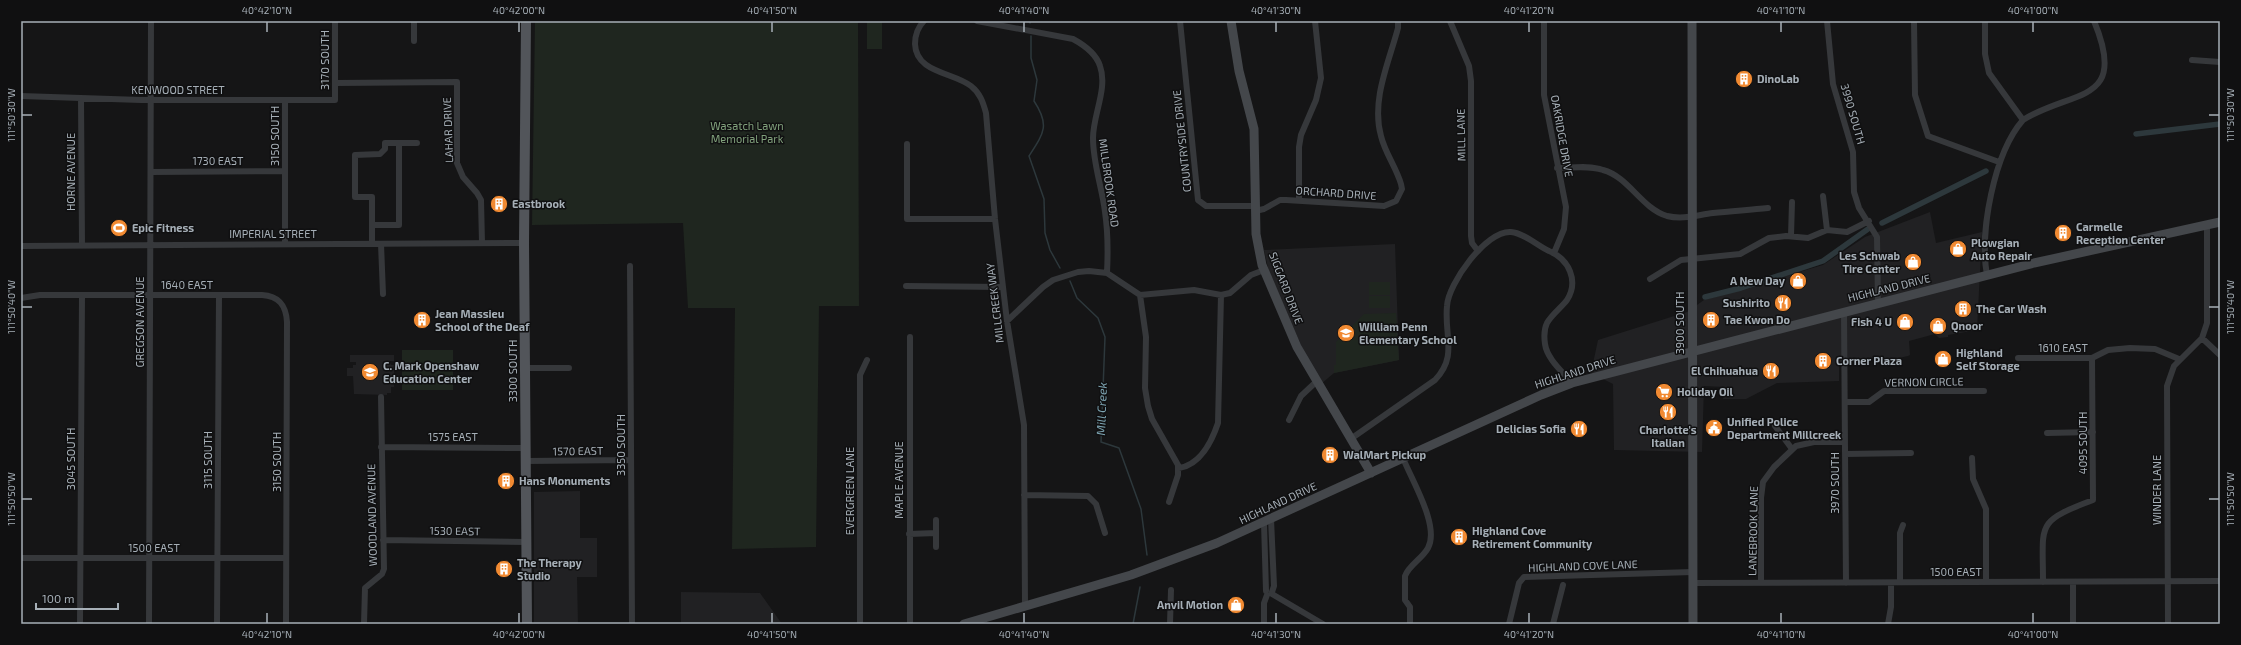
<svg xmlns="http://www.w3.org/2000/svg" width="2241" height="645" viewBox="0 0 2241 645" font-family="'Exo 2',sans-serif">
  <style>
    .built { fill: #212123 }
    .green { fill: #1f261f }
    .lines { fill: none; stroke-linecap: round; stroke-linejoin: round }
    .stream { stroke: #2d383c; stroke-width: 1.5 }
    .canal { stroke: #2d383c; stroke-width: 5.5 }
    .street { stroke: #36383b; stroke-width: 6 }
    .secondary { stroke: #44474b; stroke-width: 9 }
    .primary { stroke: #52555a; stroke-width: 10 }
    .ticks { fill: none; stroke: #a6afb7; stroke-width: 1.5 }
    .labels { text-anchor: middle; stroke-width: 3; stroke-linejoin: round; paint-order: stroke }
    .street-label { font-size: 11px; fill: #a6afb7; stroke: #101011 }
    .poi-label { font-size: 11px; font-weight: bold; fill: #a6afb7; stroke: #101011; text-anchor: start }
    .park-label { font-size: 11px; fill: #82a27d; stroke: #101011 }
    .water-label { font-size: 12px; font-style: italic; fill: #7da4b2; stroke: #101011 }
    .neatline { fill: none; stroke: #a6afb7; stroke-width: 1.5 }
    .ticks-label { font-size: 10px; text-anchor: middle; fill: #a6afb7 }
  </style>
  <rect width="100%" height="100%" fill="#151516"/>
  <path class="built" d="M1930,212L1936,243L1982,232L1977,330L1948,335V337L1939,338L1935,334L1909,341L1910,355L1908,356L1880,362L1876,358L1839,362V381L1777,383L1746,399H1723L1724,387L1704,386L1702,452L1614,450L1613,384L1591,373L1598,340L1687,312L1704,300L1823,265L1865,237Z
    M1395,244L1399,360L1334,373L1321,384L1304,352L1269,272L1264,250Z
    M350,355H394V361H390L391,365H394V387H391V393H387V395L354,394L353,376H347V368H353V365H356V362H350Z
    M580,491V538H597V577H577L578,624H534V492Z
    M681,592L760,593L782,624H681Z"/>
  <path class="green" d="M535,21H858L859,306H819L816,547L732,549L735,308H688L683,223L532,225Z
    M867,22H882V49H867Z
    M1369,282H1390V295H1369Z
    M1369,296H1390V308H1369Z
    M1396,313L1399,360L1334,373V365H1336V342L1364,314Z
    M402,350H453V390H402Z"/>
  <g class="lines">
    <path class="stream" d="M1030,21V23
      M1031,36V58L1037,80L1034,101C1050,125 1044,133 1029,156L1044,199L1045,233L1050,250L1060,268
      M1070,281L1077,298L1098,318L1105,337L1101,442L1119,448L1141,509L1147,555
      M1133,624L1140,587"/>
    <path class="canal" d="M2136,134L2220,124
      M1882,223L1986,171
      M1705,297L1741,288L1823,261L1868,229"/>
    <path class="street" d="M414,21V41
      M924,21C918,27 915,35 915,44C916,73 953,72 971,86C980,93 983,102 986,113L995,219L1007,321L1024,425L1025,607
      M977,21L1073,39C1084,45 1096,53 1100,66C1108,88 1093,115 1093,138C1093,164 1102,187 1105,212C1108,232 1108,253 1107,273
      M1180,21L1198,200L1206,206H1255
      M1450,21L1469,66L1471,81V236L1472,243L1478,251
      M1544,21V95L1566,207L1564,229L1554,253
      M1827,21L1833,84L1853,152L1854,192L1859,208L1877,237L1878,303
      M1914,21L1915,95L1928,136L1999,162
      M1985,21V54L1989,73L2023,120
      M2192,60L2220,62
      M335,83L457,82V163L463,177L477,193L481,200L482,243
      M21,96L141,100H335V21
      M81,98L82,245
      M285,100V244
      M907,144V219H995
      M1557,168C1572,168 1589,165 1603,170C1629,177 1641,208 1667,216C1683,220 1697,215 1713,213C1731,211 1749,210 1768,208
      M151,172L285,171
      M1823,196L1827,230
      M1299,200V147L1301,135L1316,100L1321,78L1315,21
      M1255,211L1264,209L1280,200H1286L1384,206L1396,201L1402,189L1401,184C1396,167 1385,153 1381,136C1371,100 1389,62 1398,28V21
      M372,225H399V143
      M1791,236L1792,202
      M372,244V197H355V155L380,154L385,149V143H417
      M381,244L383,294
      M21,246L524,243
      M630,266L632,624
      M1987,275C1979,233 1994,153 2023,120C2072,89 2129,105 2094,21
      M1650,279L1681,260L1740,254L1769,238L1786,236L1808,238L1827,230L1847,232L1869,221
      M906,286L1003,287
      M1140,295L1146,337L1145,388L1148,406L1152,419L1178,465V475L1169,502
      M21,298L40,295H262C279,296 286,305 287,322L286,624
      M1844,312L1846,583
      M1007,321L1043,287L1053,280L1078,272L1089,271L1107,273L1140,295L1194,290L1221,295L1230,293L1251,275L1264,270
      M910,337V624
      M2202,338L2220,355
      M2018,358H2092L2108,350L2130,348L2155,349L2179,359
      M525,368H569
      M1845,402H1869L1884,391H1984
      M1289,420L1301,396L1317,381
      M1775,426L1792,449
      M2047,433L2093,432
      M1352,438L1435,380C1458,356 1444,336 1447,306C1448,284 1486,230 1511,232C1524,233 1538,246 1549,251C1569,259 1579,281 1567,300C1561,308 1552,314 1547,323C1544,329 1544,337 1545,344C1547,359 1563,372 1572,383
      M381,447L526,448
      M1845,454L1911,453
      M1403,458C1412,481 1440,526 1428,548C1422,559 1409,565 1405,576V600L1410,607V624
      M1972,458L1973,479L1986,509V582
      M526,461L631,460
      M1179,468C1200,465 1212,441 1218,423L1221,295
      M1024,495L1088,496L1096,504L1105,533
      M1271,519L1274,586L1272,592
      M936,520V547
      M1264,523L1266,591
      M909,534L936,533
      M383,540L526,542
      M21,558H286
      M1900,582V533L1903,525
      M2043,582C2043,523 2035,522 2093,500L2092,358
      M2073,582V624
      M1693,583L2220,581
      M1761,583V498L1763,482L1774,467L1796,446L1814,442H1845
      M1272,594L1323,624
      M80,624L82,295
      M149,624L151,21
      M217,624L219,295
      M364,624L365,588L382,574L384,569L381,397
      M860,624V375L867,360
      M1170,624L1171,590
      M1264,624V603L1267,595
      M1509,624L1519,583L1524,577L1693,572
      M1553,624L1563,585
      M1888,624L1891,607V583
      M2168,624L2167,386L2174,366L2202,338L2207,323V224"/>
    <path class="secondary" d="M1231,21L1239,71L1254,129L1256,234L1262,265L1297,347L1371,473
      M1692,21L1693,624
      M964,624L1131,575L1217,543L1541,395L1572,383L2034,263L2220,222"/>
    <path class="primary" d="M526,21L524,243L527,624"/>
  </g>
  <path class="ticks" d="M267,22V32M519,22V32M772,22V32M1024,22V32M1276,22V32M1529,22V32M1781,22V32M2033,22V32M22,115H32M2209,115H2219M22,307H32M2209,307H2219M22,499H32M2209,499H2219M267,613V623M519,613V623M772,613V623M1024,613V623M1276,613V623M1529,613V623M1781,613V623M2033,613V623"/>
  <defs>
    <symbol id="building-disc" viewBox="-11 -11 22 22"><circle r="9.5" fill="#f18a32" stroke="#101011"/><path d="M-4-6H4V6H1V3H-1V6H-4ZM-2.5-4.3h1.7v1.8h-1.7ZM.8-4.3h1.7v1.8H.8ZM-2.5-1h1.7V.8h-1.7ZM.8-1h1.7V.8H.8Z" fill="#fff"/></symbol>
    <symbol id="stadium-disc" viewBox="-11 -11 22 22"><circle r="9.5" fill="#f18a32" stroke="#101011"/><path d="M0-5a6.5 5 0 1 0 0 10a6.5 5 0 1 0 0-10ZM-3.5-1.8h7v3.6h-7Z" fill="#fff"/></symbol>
    <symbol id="shop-disc" viewBox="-11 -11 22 22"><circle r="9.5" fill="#f18a32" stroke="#101011"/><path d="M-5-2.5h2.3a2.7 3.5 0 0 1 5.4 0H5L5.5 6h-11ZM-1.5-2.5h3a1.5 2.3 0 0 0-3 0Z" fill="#fff"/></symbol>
    <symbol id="restaurant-disc" viewBox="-11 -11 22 22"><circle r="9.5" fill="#f18a32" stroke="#101011"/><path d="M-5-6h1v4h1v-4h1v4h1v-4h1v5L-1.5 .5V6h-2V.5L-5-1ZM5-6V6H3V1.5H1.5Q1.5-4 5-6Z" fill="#fff"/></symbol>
    <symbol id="school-disc" viewBox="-11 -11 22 22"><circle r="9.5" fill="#f18a32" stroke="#101011"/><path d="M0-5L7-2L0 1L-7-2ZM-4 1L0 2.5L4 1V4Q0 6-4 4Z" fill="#fff"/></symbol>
    <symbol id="supermarket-disc" viewBox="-11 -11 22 22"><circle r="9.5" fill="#f18a32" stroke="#101011"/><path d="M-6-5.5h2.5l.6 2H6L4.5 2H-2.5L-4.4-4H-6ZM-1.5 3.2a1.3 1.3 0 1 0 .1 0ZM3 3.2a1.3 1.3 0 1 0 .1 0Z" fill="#fff"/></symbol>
    <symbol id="civic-disc" viewBox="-11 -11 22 22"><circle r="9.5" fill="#f18a32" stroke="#101011"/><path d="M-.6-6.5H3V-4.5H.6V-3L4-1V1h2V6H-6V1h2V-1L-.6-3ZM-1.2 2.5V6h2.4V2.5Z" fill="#fff"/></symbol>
  </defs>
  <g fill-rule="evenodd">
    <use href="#building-disc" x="1734" y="69" width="20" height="20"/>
    <use href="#building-disc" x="489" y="194" width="20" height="20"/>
    <use href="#stadium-disc" x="109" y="218" width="20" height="20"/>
    <use href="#building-disc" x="2053" y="223" width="20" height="20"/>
    <use href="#shop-disc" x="1948" y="239" width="20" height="20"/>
    <use href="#shop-disc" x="1903" y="252" width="20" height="20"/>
    <use href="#shop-disc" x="1788" y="271" width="20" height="20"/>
    <use href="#restaurant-disc" x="1773" y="293" width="20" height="20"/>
    <use href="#building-disc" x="1953" y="299" width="20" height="20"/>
    <use href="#building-disc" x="412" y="310" width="20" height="20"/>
    <use href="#building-disc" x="1701" y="310" width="20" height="20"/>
    <use href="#shop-disc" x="1895" y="312" width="20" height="20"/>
    <use href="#shop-disc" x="1928" y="316" width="20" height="20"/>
    <use href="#school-disc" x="1336" y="323" width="20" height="20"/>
    <use href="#shop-disc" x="1933" y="349" width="20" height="20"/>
    <use href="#building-disc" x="1813" y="351" width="20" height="20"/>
    <use href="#restaurant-disc" x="1761" y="361" width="20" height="20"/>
    <use href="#school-disc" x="360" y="362" width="20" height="20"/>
    <use href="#supermarket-disc" x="1654" y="382" width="20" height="20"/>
    <use href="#restaurant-disc" x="1658" y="402" width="20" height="20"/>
    <use href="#civic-disc" x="1704" y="418" width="20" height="20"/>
    <use href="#restaurant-disc" x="1569" y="419" width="20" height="20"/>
    <use href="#building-disc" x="1320" y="445" width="20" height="20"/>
    <use href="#building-disc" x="496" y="471" width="20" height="20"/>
    <use href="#building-disc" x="1449" y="527" width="20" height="20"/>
    <use href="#building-disc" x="494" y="559" width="20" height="20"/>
    <use href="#shop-disc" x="1226" y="595" width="20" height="20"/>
  </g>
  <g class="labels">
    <g class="street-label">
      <text transform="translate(325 60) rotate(-90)" y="4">3170 SOUTH</text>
      <text x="178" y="94">KENWOOD STREET</text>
      <text transform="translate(1853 114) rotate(74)" y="4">3990 SOUTH</text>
      <text transform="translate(448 130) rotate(-92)" y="4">LAHAR DRIVE</text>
      <text transform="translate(1461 135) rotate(-91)" y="4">MILL LANE</text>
      <text transform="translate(275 136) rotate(-90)" y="4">3150 SOUTH</text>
      <text transform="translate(1562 136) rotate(80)" y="4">OAKRIDGE DRIVE</text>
      <text transform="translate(1182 141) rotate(-96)" y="4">COUNTRYSIDE DRIVE</text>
      <text x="218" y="165">1730 EAST</text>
      <text transform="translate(71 172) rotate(-90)" y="4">HORNE AVENUE</text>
      <text transform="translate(1109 183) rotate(82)" y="4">MILLBROOK ROAD</text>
      <text transform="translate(1336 193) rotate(4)" y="4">ORCHARD DRIVE</text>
      <text x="273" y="238">IMPERIAL STREET</text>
      <text x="187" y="289">1640 EAST</text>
      <text transform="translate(1286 288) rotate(69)" y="4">SIGGARD DRIVE</text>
      <text transform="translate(1889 288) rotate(-14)" y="4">HIGHLAND DRIVE</text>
      <text transform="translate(995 303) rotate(-97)" y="4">MILLCREEK WAY</text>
      <text transform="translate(140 322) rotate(-90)" y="4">GREGSON AVENUE</text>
      <text transform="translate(1680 323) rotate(-90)" y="4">3900 SOUTH</text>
      <text x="2063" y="352">1610 EAST</text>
      <text transform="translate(513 371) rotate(-90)" y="4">3300 SOUTH</text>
      <text transform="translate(1575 372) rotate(-18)" y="4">HIGHLAND DRIVE</text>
      <text transform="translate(1924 382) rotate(-1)" y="4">VERNON CIRCLE</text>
      <text x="453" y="441">1575 EAST</text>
      <text transform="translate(2083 443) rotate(-90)" y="4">4095 SOUTH</text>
      <text transform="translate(621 445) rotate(-90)" y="4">3350 SOUTH</text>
      <text transform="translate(578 451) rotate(-1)" y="4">1570 EAST</text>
      <text transform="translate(71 459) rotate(-90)" y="4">3045 SOUTH</text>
      <text transform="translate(208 460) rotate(-90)" y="4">3115 SOUTH</text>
      <text transform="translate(277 462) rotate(-90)" y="4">3150 SOUTH</text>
      <text transform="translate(899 480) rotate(-90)" y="4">MAPLE AVENUE</text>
      <text transform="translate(1835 483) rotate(-90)" y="4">3970 SOUTH</text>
      <text transform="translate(2157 490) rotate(-90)" y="4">WINDER LANE</text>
      <text transform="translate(850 491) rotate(-90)" y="4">EVERGREEN LANE</text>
      <text transform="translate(1278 503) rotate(-25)" y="4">HIGHLAND DRIVE</text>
      <text transform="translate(372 515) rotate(-91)" y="4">WOODLAND AVENUE</text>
      <text transform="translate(455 531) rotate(1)" y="4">1530 EAST</text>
      <text transform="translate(1753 531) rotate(-89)" y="4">LANEBROOK LANE</text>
      <text x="154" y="552">1500 EAST</text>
      <text transform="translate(1583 566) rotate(-2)" y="4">HIGHLAND COVE LANE</text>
      <text x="1956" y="576">1500 EAST</text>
    </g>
    <g class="poi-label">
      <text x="1757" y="83">DinoLab</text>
      <text x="512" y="208">Eastbrook</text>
      <text x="2076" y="231">Carmelle<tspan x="2076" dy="13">Reception Center</tspan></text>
      <text x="132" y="232">Epic Fitness</text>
      <text x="1971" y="247">Plowgian<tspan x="1971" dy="13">Auto Repair</tspan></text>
      <text x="1900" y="260" text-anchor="end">Les Schwab<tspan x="1900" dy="13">Tire Center</tspan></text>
      <text x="1785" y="285" text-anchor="end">A New Day</text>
      <text x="1770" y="307" text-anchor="end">Sushirito</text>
      <text x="1976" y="313">The Car Wash</text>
      <text x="435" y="318">Jean Massieu<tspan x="435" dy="13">School of the Deaf</tspan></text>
      <text x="1724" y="324">Tae Kwon Do</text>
      <text x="1892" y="326" text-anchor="end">Fish 4 U</text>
      <text x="1951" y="330">Qnoor</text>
      <text x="1359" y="331">William Penn<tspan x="1359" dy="13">Elementary School</tspan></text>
      <text x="1956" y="357">Highland<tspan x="1956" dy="13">Self Storage</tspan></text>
      <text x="1836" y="365">Corner Plaza</text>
      <text x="383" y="370">C. Mark Openshaw<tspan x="383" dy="13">Education Center</tspan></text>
      <text x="1758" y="375" text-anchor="end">El Chihuahua</text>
      <text x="1677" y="396">Holiday Oil</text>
      <text x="1727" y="426">Unified Police<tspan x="1727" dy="13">Department Millcreek</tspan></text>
      <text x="1566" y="433" text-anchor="end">Delicias Sofia</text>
      <text x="1668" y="434" text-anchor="middle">Charlotte's<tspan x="1668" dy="13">Italian</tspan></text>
      <text x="1343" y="459">WalMart Pickup</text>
      <text x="519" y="485">Hans Monuments</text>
      <text x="1472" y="535">Highland Cove<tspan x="1472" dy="13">Retirement Community</tspan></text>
      <text x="517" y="567">The Therapy<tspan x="517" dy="13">Studio</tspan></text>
      <text x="1223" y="609" text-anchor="end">Anvil Motion</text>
    </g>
    <g class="park-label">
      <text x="747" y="130">Wasatch Lawn<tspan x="747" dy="13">Memorial Park</tspan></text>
    </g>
    <g class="water-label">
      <text transform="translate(1102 409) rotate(-88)" y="4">Mill Creek</text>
    </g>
  </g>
  <rect width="2241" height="645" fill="none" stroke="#101011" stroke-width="44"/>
  <path d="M36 603v6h82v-6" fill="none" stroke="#a6afb7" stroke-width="2"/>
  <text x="42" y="603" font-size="12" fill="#a6afb7" stroke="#101011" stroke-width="3" paint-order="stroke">100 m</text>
  <rect x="22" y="22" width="2197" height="601" class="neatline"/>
  <g class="ticks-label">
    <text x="267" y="14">40°42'10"N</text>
    <text x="519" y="14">40°42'00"N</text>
    <text x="772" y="14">40°41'50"N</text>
    <text x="1024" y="14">40°41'40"N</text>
    <text x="1276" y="14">40°41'30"N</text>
    <text x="1529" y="14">40°41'20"N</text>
    <text x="1781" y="14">40°41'10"N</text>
    <text x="2033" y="14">40°41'00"N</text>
    <text transform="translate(2230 115) rotate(-90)" y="4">111°50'30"W</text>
    <text transform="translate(11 115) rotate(-90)" y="4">111°50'30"W</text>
    <text transform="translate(2230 307) rotate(-90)" y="4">111°50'40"W</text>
    <text transform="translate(11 307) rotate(-90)" y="4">111°50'40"W</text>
    <text transform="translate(2230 499) rotate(-90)" y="4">111°50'50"W</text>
    <text transform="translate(11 499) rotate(-90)" y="4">111°50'50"W</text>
    <text x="267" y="638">40°42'10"N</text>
    <text x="519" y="638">40°42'00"N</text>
    <text x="772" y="638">40°41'50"N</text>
    <text x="1024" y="638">40°41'40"N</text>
    <text x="1276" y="638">40°41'30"N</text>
    <text x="1529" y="638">40°41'20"N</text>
    <text x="1781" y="638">40°41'10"N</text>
    <text x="2033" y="638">40°41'00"N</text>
  </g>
</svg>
